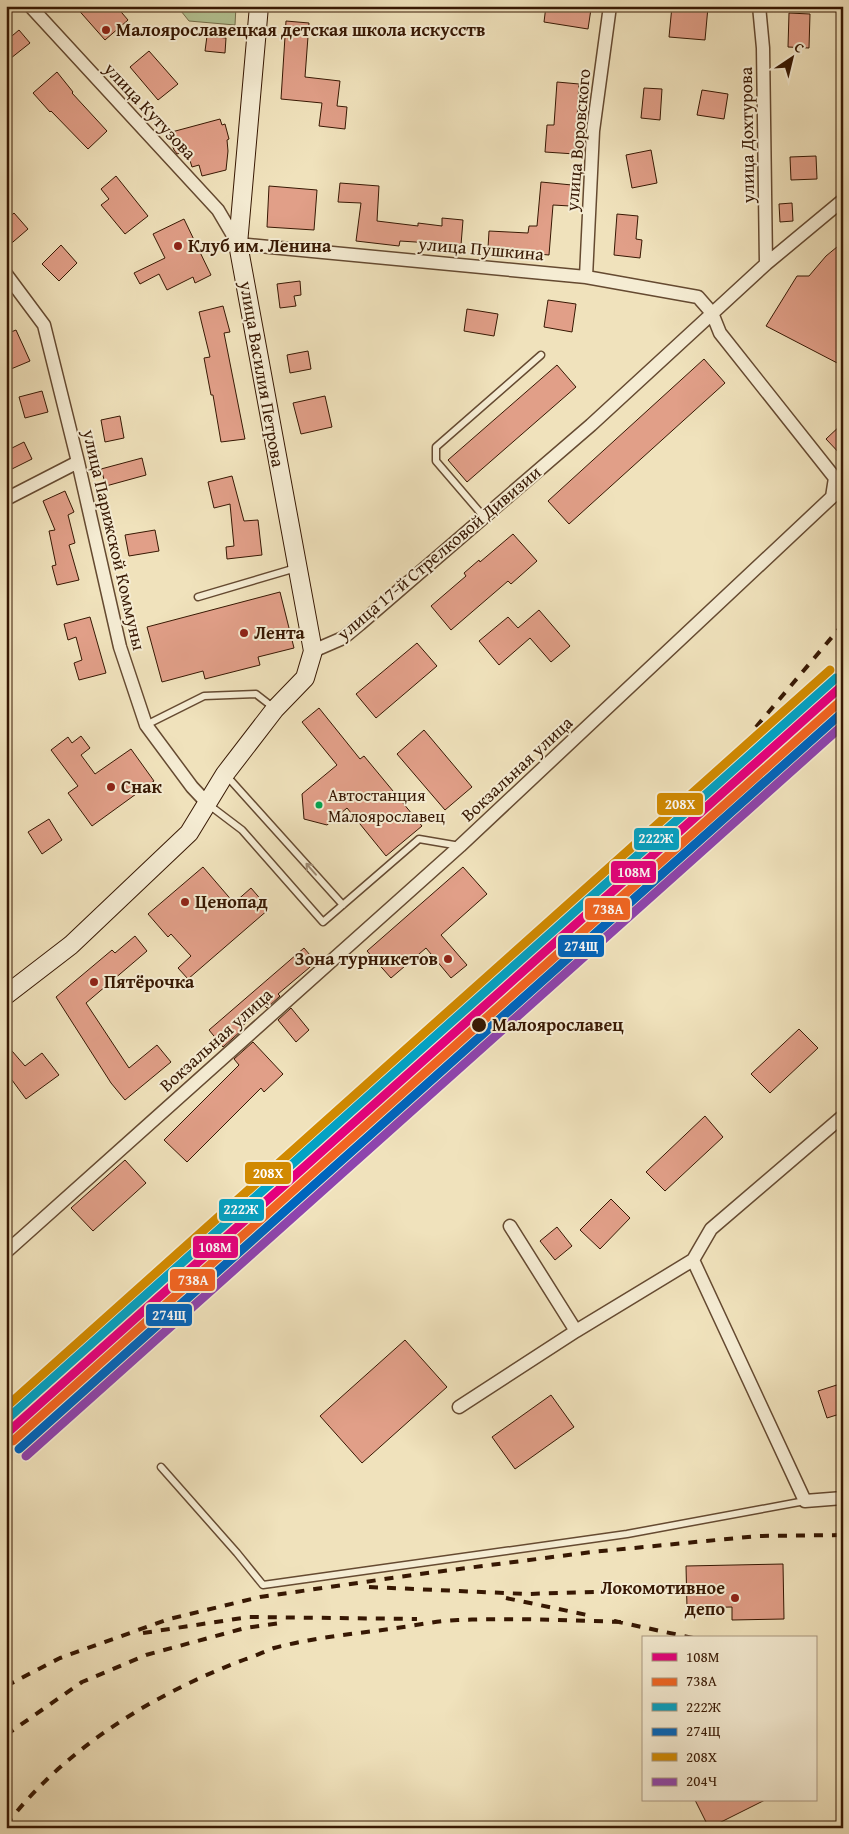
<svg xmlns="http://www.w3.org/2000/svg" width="849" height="1834" viewBox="0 0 849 1834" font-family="'Gentium Book Plus',serif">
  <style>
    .green { fill: #b4c494; stroke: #766e4c }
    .building { fill: #e19f88; stroke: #371803 }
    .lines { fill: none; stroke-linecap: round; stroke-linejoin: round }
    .lane-casing { stroke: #654a31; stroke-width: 9 }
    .street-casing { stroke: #654a31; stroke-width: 15 }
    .secondary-casing { stroke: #371803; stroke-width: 20 }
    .lane { stroke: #f5ecd3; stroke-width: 6 }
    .street { stroke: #f5ecd3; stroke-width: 12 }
    .secondary { stroke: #f5ecd3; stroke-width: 18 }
    .rail { stroke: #371803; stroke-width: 4; stroke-dasharray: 9 9; stroke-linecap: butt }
    .rail-1-casing { stroke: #f5ecd3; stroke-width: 12 }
    .rail-2-casing { stroke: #f5ecd3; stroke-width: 12 }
    .rail-3-casing { stroke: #f5ecd3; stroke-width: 12 }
    .rail-4-casing { stroke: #f5ecd3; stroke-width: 12 }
    .rail-5-casing { stroke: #f5ecd3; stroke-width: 12 }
    .rail-6-casing { stroke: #f5ecd3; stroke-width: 12 }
    .rail-1 { stroke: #e5007d; stroke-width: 9 }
    .rail-2 { stroke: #f26522; stroke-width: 9 }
    .rail-3 { stroke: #03a2c4; stroke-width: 9 }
    .rail-4 { stroke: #0065bd; stroke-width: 9 }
    .rail-5 { stroke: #d18a01; stroke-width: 9 }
    .rail-6 { stroke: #8e44ad; stroke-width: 9 }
    .oneway { stroke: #a08d75 }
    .poi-dot { fill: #8f2418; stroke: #f5ecd3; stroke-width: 2 }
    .bus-dot { fill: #00a651; stroke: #f5ecd3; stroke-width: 2 }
    .stop-dot { fill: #371803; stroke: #f5ecd3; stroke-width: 2 }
    .labels { text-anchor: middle; stroke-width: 4; stroke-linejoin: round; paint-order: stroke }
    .bus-label { font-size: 17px; fill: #371803; stroke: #f5ecd3; text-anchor: start }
    .poi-label { font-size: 18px; font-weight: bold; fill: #371803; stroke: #f5ecd3; text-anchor: start }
    .street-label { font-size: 18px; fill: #371803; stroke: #f5ecd3 }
    .stop-label { font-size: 18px; font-weight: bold; fill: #371803; stroke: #f5ecd3; text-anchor: start }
    .line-badge { stroke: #f5ecd3; stroke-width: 2 }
    .badge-label { font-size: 14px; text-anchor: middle; font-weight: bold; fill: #fff }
  </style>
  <rect width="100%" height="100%" fill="#f0e2bc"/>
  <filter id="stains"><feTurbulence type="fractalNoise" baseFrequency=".004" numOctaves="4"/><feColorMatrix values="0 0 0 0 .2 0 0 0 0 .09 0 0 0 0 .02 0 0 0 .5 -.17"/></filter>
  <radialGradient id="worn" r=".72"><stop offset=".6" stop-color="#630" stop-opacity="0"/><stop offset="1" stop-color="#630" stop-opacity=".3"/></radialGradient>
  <path class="green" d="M177,6H236L235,25L189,21Z"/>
  <path class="building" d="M75,6H116L128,20L105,40Z
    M546,6H575L591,9L588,29L544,22Z
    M672,6L708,7L705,40L669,37Z
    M789,13L810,14L809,48L788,47Z
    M286,21L309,23L305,77L340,81L337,106L347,107L345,129L319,126L322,103L281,99Z
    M19,30L30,43L6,62V41Z
    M207,36L226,38L225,53L205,51Z
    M149,51L178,84L158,100L130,67Z
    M57,72L73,92L72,93L107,131L88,149L51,111L50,112L33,93Z
    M557,82L579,84L575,154L545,152L547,125H554Z
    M644,88L662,89L660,120L641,118Z
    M702,90L728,94L724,119L697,115Z
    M220,119L222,125L225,124L229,139L227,140L228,151L226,170L202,176L199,165L192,167L187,151L177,154L174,150L168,133Z
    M651,150L657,183L632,188L626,155Z
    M816,156L817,179L791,180L790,157Z
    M116,176L148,216L125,234L101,205L109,199L101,189Z
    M541,182L572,185L570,206L553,205L549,255L527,253V251L488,248L489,231L528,233L529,226H537Z
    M340,183L379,186L377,221L418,226V223L442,226V218L463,220L461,245L400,241L399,246L356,241L361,203L338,202Z
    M269,186L317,190L314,230L267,227Z
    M792,203L793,221L780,222L779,204Z
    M14,213L28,229L6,248V220Z
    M617,214L638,216L636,239L642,240L640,258L614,255Z
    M184,219L211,275L195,283L193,277L167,290L159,274L140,284L134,273L165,258L153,234Z
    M843,242V366L766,326L797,276H809L826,256Z
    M61,245L77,263L59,281L42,264Z
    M300,281L301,295L294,296L296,306L280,308L277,284Z
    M548,300L576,304L572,332L544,327Z
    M223,306L230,332L224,333L245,439L221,442L213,395H211L204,358L210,357L199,312Z
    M467,309L498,314L494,336L464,331Z
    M16,330L30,361L11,369L6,358V334Z
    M308,351L311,369L290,373L287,355Z
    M704,359L725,383L569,524L548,501Z
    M557,365L576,387L467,482L448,460Z
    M42,391L48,412L25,418L19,397Z
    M325,396L332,427L301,434L293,403Z
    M120,416L124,438L105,442L101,420Z
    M843,423V457L826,439Z
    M24,442L32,459L6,472V451Z
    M142,458L146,475L106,486L101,469Z
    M232,476L244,521L258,520L262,555L227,559L226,547L234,546L230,504L214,508L208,482Z
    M65,491L74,512L68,515L75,543L69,545L79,580L57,585L52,566L56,565L49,531L55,530L43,501Z
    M155,530L159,551L129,556L125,535Z
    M513,534L537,561L511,584L508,581L451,630L431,606L466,576L464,573L479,560L480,562Z
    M280,592L294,648L258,657L260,665L205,679L203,671L162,682L147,627Z
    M539,610L570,646L551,662L530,638L499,665L479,641L508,617L518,628Z
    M90,617L106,673L79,680L74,663L82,660L76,637L68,640L64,624Z
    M417,643L437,666L376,718L356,694Z
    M319,708L360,759L364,756L422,826L386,856L347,808L327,825L304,819L302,794L337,765L302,722Z
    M424,730L472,787L445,810L397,754Z
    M81,736L90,748L81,755L95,774L131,749L154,781L92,826L68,793L78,786L51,750L68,737L72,743Z
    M49,819L62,840L42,854L28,832Z
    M203,867L234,903L251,888L269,909L188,979L178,968L191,956L171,934L168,937L148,914Z
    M463,867L487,894L441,935L467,965L451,978L426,948L391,978L367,951Z
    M135,936L147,951L86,1003L129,1068L157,1045L171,1062L125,1100L111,1083L56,997L112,950L115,953Z
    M304,948L316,962L278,994L280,996L267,1008L265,1006L240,1028L242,1030L223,1047L209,1030Z
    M291,1008L309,1030L296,1042L278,1020Z
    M799,1029L818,1048L770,1093L751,1074Z
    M253,1042L283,1074L264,1092L261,1088L187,1162L164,1140L239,1065L234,1059Z
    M6,1044L25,1066L42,1053L59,1075L26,1099L6,1072Z
    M705,1116L723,1137L665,1191L646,1172Z
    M125,1160L146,1183L93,1231L71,1208Z
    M611,1199L630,1218L600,1249L580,1230Z
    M557,1227L572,1246L555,1260L540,1241Z
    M405,1340L447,1387L362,1463L320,1416Z
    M843,1383V1413L827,1418L818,1391Z
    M551,1395L574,1427L515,1469L492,1437Z
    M783,1564L784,1619L732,1620V1607L687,1608L686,1566Z
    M695,1800H765L709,1828Z"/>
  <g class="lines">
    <defs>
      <path id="lane" d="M484,517L436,461V447L541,355
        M198,597L296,568
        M146,725L204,696L256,694L274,708
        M225,774L343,905
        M209,805L242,830L323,922L419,839L460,846
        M161,1467L237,1553L263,1585L627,1534L805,1501"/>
      <path id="street" d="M759,6L763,48L766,264
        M6,274L44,325L78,462L120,647L146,725L192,787L208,804
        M586,277L593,131L610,6
        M6,499L78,462
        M313,651L343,638L360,624L591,425L766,264L843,200
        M510,1226L576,1331L693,1260L711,1229L843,1116
        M6,1252L460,846L832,497L835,478L720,333L712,313L698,297L586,277L238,244L218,210L30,6
        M693,1260L805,1501L843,1498
        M459,1407L576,1331"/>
      <path id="secondary" d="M6,995L71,945L189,833L225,774L275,709L305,678L313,651L238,244L259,6"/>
    </defs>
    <use href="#lane" class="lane-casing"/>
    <use href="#street" class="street-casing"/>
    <use href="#secondary" class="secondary-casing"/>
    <use href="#lane" class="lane"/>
    <use href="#street" class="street"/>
    <use href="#secondary" class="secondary"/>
    <path class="rail" d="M756,727L843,624
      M369,1587L527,1594L687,1589
      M506,1598L592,1616
      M614,1621L693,1638
      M143,1633L249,1617L417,1619
      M6,1686L60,1658L169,1619L260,1597L420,1574L592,1552L758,1536L843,1535
      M6,1735L82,1682L146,1655L245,1628L280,1623
      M6,1825C66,1747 155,1693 246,1659C256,1656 265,1651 274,1648C312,1638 351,1634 390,1629C412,1626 435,1621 458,1620C512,1618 566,1620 621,1622"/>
    <defs>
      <path id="rail-1" d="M6,1434L843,685"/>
      <path id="rail-2" d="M13,1441L843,699"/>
      <path id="rail-3" d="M6,1420L836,678"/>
      <path id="rail-4" d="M19,1449L843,712"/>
      <path id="rail-5" d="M6,1407L830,670"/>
      <path id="rail-6" d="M26,1456L843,725"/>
    </defs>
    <use href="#rail-1" class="rail-1-casing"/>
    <use href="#rail-2" class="rail-2-casing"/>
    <use href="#rail-3" class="rail-3-casing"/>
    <use href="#rail-4" class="rail-4-casing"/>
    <use href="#rail-5" class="rail-5-casing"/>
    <use href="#rail-6" class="rail-6-casing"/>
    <use href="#rail-1" class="rail-1"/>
    <use href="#rail-2" class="rail-2"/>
    <use href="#rail-3" class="rail-3"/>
    <use href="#rail-4" class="rail-4"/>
    <use href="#rail-5" class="rail-5"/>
    <use href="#rail-6" class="rail-6"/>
  </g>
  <defs><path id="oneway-shaft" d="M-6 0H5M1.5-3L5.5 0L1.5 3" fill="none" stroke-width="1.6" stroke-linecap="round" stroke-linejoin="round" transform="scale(1.25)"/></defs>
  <use class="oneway" href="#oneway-shaft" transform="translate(311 869) rotate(-131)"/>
  <g class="poi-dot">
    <circle cx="106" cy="30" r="5"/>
    <circle cx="178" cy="246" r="5"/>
    <circle cx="244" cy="633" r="5"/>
    <circle cx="111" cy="787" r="5"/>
    <circle cx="185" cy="902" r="5"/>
    <circle cx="448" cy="959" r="5"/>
    <circle cx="94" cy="982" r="5"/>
    <circle cx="735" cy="1598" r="5"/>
  </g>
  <circle class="bus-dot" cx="319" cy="805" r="4.5"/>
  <circle class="stop-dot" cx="479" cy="1025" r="8"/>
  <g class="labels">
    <g class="bus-label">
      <text x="328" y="801">Автостанция<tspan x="328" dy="21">Малоярославец</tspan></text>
    </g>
    <g class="poi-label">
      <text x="116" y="36">Малоярославецкая детская школа искусств</text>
      <text x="188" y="252">Клуб им. Ленина</text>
      <text x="254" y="639">Лента</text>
      <text x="121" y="793">Снак</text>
      <text x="195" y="908">Ценопад</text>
      <text x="438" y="965" text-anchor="end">Зона турникетов</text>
      <text x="104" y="988">Пятёрочка</text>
      <text x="725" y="1594" text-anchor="end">Локомотивное<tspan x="725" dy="21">депо</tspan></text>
    </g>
    <g class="street-label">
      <text transform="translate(150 111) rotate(47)" y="6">улица Кутузова</text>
      <text transform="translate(747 135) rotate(-91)" y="6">улица Дохтурова</text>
      <text transform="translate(578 140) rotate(-85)" y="6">улица Воровского</text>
      <text transform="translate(481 249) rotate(5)" y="6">улица Пушкина</text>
      <text transform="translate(262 374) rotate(80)" y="6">улица Василия Петрова</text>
      <text transform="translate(114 540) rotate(77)" y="6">улица Парижской Коммуны</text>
      <text transform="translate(439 553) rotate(-40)" y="6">улица 17-й Стрелковой Дивизии</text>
      <text transform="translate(517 769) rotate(-43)" y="6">Вокзальная улица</text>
      <text transform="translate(216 1040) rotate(-42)" y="6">Вокзальная улица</text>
    </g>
    <g class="stop-label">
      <text x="492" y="1031">Малоярославец</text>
    </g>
  </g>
  <g class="line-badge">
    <rect x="656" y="792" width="48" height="24" rx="5" fill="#d18a01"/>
    <rect x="633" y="827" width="47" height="24" rx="5" fill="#03a2c4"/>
    <rect x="610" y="860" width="47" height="24" rx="5" fill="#e5007d"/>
    <rect x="584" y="897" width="47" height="24" rx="5" fill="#f26522"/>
    <rect x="557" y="934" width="48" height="24" rx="5" fill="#0065bd"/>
    <rect x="244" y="1161" width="48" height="24" rx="5" fill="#d18a01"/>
    <rect x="218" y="1198" width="47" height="24" rx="5" fill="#03a2c4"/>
    <rect x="192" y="1235" width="47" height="24" rx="5" fill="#e5007d"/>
    <rect x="169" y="1268" width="47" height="24" rx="5" fill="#f26522"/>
    <rect x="145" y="1303" width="48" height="24" rx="5" fill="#0065bd"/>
  </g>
  <g class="badge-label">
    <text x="680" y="809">208Х</text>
    <text x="656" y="843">222Ж</text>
    <text x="634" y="877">108М</text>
    <text x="608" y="914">738А</text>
    <text x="581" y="951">274Щ</text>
    <text x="268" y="1178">208Х</text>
    <text x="241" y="1214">222Ж</text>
    <text x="215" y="1252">108М</text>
    <text x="193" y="1285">738А</text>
    <text x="169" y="1320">274Щ</text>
  </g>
  <rect width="849" height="1834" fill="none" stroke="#f0e2bc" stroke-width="25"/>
  <rect x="8" y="8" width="834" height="1819" fill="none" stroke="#371803" stroke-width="2.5"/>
  <rect x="12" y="12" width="824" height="1809" fill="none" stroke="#371803"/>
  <rect x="642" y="1636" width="175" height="165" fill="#f5ecd3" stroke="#a99780"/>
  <rect x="652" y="1653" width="25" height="8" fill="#e5007d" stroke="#a99780"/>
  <text x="686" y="1662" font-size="15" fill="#371803">108М</text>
  <rect x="652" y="1678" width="25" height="8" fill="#f26522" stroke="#a99780"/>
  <text x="686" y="1686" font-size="15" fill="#371803">738А</text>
  <rect x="652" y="1703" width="25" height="8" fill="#03a2c4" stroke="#a99780"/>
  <text x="686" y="1712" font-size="15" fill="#371803">222Ж</text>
  <rect x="652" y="1728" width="25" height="8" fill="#0065bd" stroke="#a99780"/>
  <text x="686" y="1736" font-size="15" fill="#371803">274Щ</text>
  <rect x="652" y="1753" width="25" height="8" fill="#d18a01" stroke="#a99780"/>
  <text x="686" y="1762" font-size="15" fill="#371803">208Х</text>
  <rect x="652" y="1778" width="25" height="8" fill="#8e44ad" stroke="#a99780"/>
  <text x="686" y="1786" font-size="15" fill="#371803">204Ч</text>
  <g transform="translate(792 58) rotate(35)" stroke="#f5ecd3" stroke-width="4" paint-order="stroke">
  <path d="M0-4L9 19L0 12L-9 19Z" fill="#371803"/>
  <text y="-8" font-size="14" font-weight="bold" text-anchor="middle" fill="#371803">С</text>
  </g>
  <rect width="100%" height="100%" filter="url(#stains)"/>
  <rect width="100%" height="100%" fill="url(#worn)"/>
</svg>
